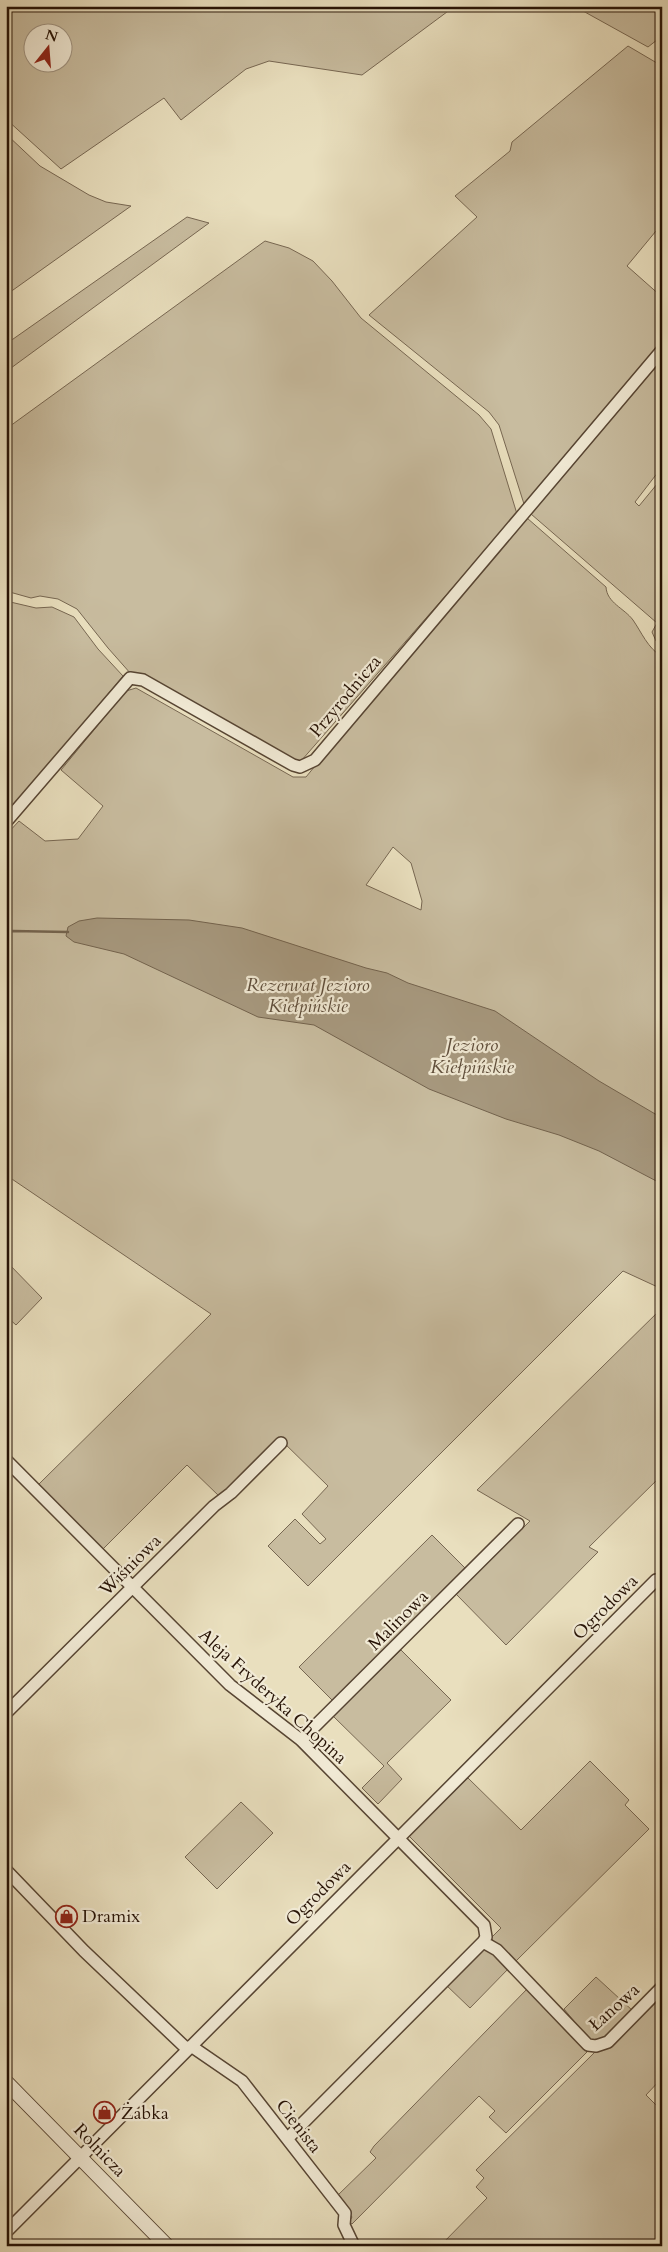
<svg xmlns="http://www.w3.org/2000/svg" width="668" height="2252" viewBox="0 0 668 2252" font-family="Cardo,serif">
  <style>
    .green { fill: #c8bc9f; stroke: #776752; fill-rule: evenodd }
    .water { fill: #a7997f; stroke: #73634e }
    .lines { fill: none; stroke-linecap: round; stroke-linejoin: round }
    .stream { stroke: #73634e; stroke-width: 2.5 }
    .minor-casing { stroke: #574533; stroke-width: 14 }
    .tertiary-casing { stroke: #574533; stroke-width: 16 }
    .minor { stroke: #f1ead5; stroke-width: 11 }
    .tertiary { stroke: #f1ead5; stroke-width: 14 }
    .labels { text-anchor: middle; stroke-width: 4.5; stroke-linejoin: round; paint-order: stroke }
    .street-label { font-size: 18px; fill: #261205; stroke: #f1ead5 }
    .park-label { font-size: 18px; font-style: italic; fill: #5f4e3b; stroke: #f1ead5 }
    .poi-label { font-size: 18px; fill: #261205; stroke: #f1ead5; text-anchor: start }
    .water-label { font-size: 19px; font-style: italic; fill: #604f3c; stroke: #f1ead5 }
  </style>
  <rect width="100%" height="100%" fill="#e9dfbe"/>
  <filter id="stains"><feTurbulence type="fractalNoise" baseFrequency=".004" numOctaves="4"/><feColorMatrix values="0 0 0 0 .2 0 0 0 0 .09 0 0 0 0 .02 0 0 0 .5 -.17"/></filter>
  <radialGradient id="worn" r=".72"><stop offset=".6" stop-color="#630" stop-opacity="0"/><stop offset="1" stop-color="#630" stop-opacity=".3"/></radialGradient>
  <path class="green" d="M17,6H455L362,75L269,61L246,69L181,120L164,98L61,169L6,119V14ZM62,32V62H32V32Z
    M574,6H662V36L648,47Z
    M628,46L662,66V235L656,231L627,266L662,297V343L524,504L499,425L489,412L369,315L477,217L455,196L510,151L512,142Z
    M6,134L40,166L89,195L106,202L131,206L6,295Z
    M187,217L209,223L11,368L6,394V344Z
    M265,241L289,248L313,261L332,281L361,318L479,415L491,429L517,514L301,761L291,758L131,674L108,648L77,609L58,599L40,596L31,598L6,591V429Z
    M662,357V467L635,502L639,506L662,478V646L656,641L652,632L657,623L531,514Z
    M527,518L606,587C607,603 624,608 633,620C642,633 647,647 662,657V1289L623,1271L308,1586L268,1546L295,1519L320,1544L326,1539L302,1514L328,1486L279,1438L220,1497L187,1465L103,1549L39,1484L211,1314L6,1175V835L19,821L45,841L78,839L103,806L61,770L126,691L136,688L293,777H306L415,644ZM393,847L411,863L422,901L421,910L366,885Z
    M6,601L36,608L52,607L74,617L98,649L123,676L6,816Z
    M6,1261L42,1298L16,1325L6,1316Z
    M662,1308V1475L589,1547L598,1552L506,1645L456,1594L530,1521L477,1490Z
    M432,1535L469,1572L336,1704L299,1667Z
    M401,1650L451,1700L387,1763L402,1779L378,1804L362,1788L384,1766L333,1716Z
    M590,1761L629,1800L625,1805L649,1829L515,1962L491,1938L501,1928L409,1836L468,1778L521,1830Z
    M241,1802L273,1833L217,1889L185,1857Z
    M483,1948L490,1949L510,1967L470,2008L445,1984Z
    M596,1977L633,2011L602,2042L592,2043L564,2009Z
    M529,1987L578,2039L587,2052L506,2133L489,2117L495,2111L479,2096L352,2224L349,2222L352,2217L337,2196L376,2158L370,2152L374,2146Z
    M662,1992V2078L646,2095L658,2107L662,2103V2246H440L487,2198L476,2187L484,2178L476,2170L598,2049H605Z"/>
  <path class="water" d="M97,918L189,920L242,928L366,968L387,973L408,983L495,1011L599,1081L662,1118V1184L599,1151L559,1135L506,1119L429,1089L314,1025L258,1017L124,954L74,942L66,936L68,927L79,921Z"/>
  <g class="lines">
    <path class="stream" d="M6,933L13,931L68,932"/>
    <defs>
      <path id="minor" d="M6,7L8,6
        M6,822L130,678L143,680L293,765L300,767L315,760L662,350
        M6,1460L230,1685L301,1740L484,1925L486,1937L483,1942L288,2138
        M6,1713L214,1506L231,1493L281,1443
        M301,1740L518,1524
        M6,1870L84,1951L187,2049
        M483,1942L497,1950L588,2045L596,2046L608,2042L662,1987
        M191,2046L242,2081L345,2213L344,2225L354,2246
        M6,2232L656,1580L662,1585"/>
      <path id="tertiary" d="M6,2082L167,2246"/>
    </defs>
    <use href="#minor" class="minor-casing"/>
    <use href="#tertiary" class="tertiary-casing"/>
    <use href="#minor" class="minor"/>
    <use href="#tertiary" class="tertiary"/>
  </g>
  <defs>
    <symbol id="shop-ring" viewBox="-11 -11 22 22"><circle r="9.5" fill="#f1ead5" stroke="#8f2418" stroke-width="1.5"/><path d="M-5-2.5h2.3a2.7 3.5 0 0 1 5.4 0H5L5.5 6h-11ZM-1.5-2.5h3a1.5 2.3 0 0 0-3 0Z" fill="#8f2418"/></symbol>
  </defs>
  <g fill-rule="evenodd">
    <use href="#shop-ring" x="54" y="1904" width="25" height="25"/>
    <use href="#shop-ring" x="92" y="2100" width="25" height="25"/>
  </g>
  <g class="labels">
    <g class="street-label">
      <text transform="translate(345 696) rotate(-50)" y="6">Przyrodnicza</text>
      <text transform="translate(130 1565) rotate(-45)" y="6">Wiśniowa</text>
      <text transform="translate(605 1607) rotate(-45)" y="6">Ogrodowa</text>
      <text transform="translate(398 1620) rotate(-45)" y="6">Malinowa</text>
      <text transform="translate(273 1696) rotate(42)" y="6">Aleja Fryderyka Chopina</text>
      <text transform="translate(318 1893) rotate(-45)" y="6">Ogrodowa</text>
      <text transform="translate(614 2007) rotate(-42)" y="6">Łanowa</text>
      <text transform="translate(299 2126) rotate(52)" y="6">Cienista</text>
      <text transform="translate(100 2150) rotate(46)" y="6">Rolnicza</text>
    </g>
    <g class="park-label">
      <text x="308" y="991">Rezerwat Jezioro<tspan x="308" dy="21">Kiełpińskie</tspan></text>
    </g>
    <g class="poi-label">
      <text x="82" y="1922">Dramix</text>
      <text x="121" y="2119">Żabka</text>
    </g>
    <g class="water-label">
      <text x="472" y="1051">Jezioro<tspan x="472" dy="22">Kiełpińskie</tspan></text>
    </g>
  </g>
  <rect width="668" height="2252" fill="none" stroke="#e9dfbe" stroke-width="25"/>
  <rect x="8" y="8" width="653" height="2237" fill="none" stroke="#261205" stroke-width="2.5"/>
  <rect x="12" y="12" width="643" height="2227" fill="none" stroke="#261205"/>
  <g transform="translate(48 48) rotate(17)"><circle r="24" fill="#f1ead5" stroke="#a09482"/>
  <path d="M0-4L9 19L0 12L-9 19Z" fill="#8f2418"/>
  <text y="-8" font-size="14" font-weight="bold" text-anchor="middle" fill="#261205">N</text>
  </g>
  <rect width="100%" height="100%" filter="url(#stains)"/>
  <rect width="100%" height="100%" fill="url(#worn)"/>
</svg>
